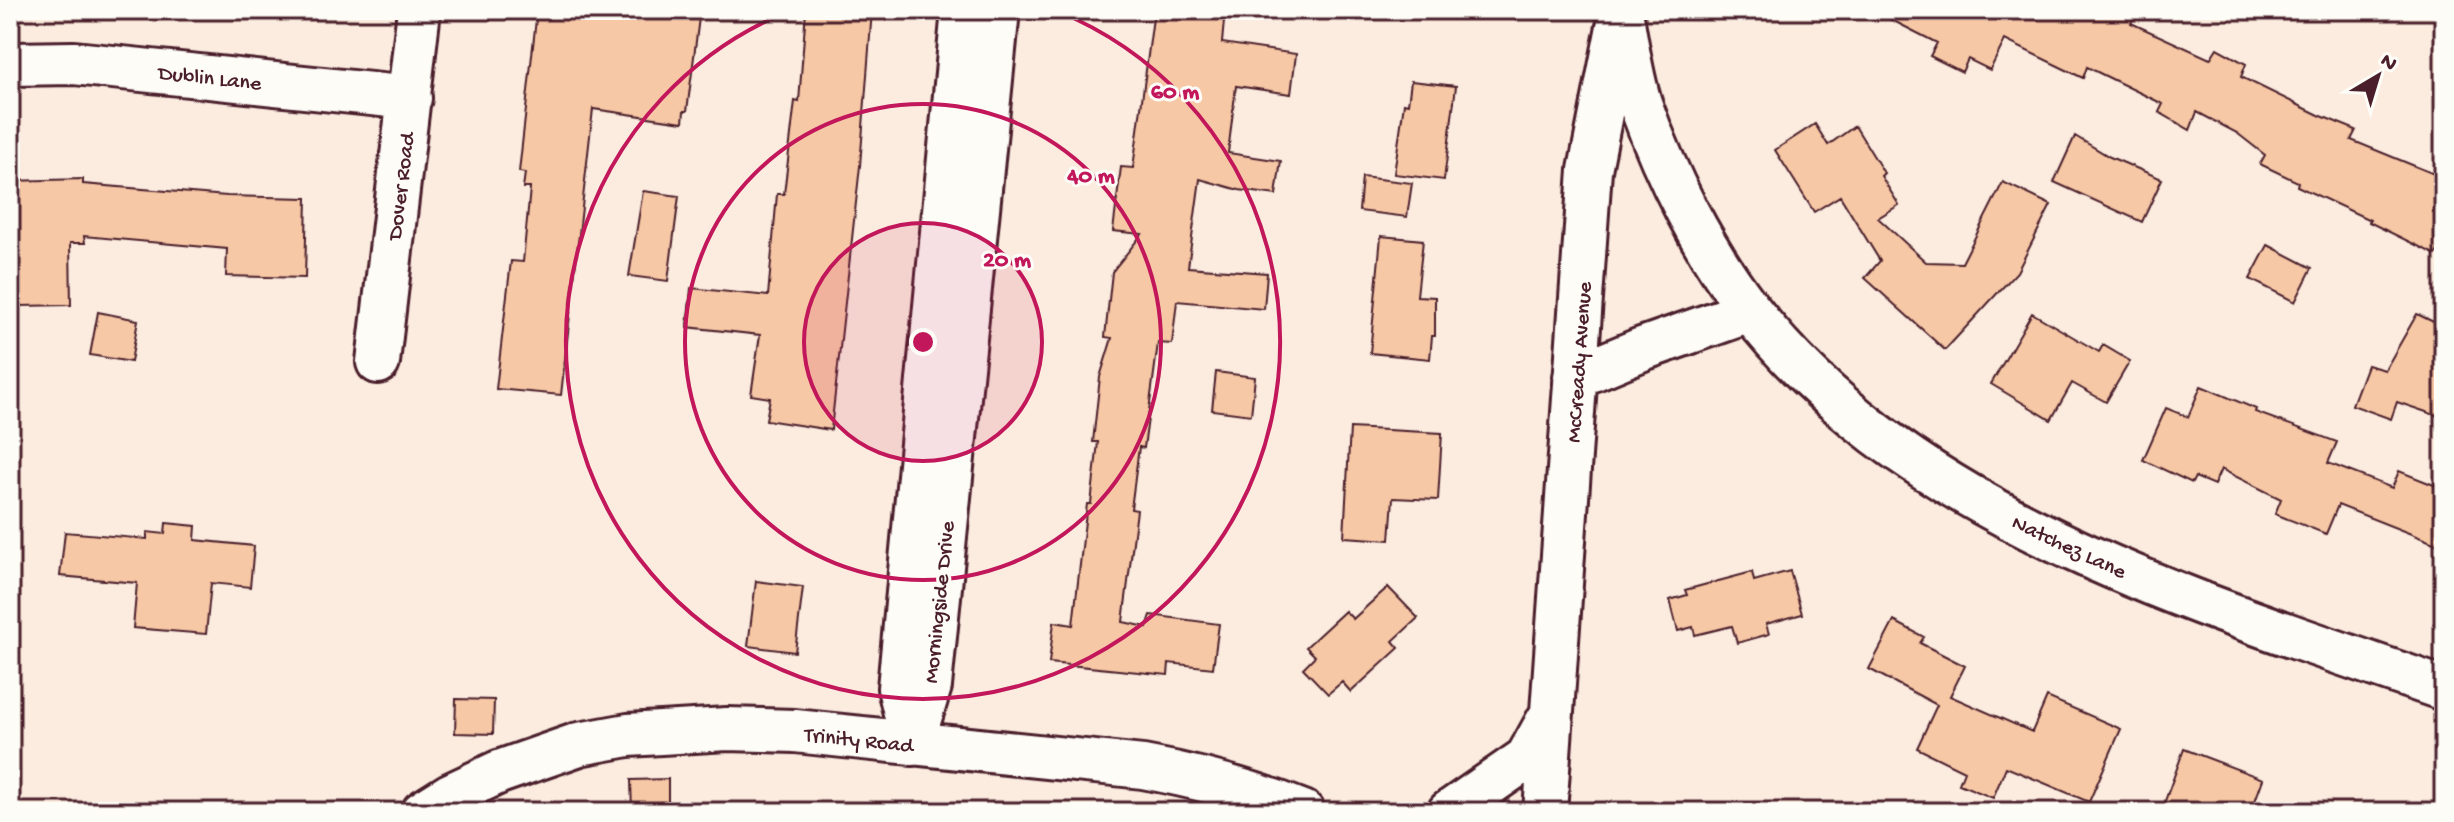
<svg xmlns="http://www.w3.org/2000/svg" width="2454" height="822" viewBox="0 0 2454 822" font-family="'Gochi Hand',sans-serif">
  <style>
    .building { fill: #f6c8a6; stroke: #4a1f2b; stroke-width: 2 }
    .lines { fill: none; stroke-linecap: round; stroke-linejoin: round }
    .street-casing { stroke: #4a1f2b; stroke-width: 48 }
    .street { stroke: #fdfcf7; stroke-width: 42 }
    .ring { fill: none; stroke: #c2185b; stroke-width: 4 }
    .labels { text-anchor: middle; stroke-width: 6; stroke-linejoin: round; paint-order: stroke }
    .street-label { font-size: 22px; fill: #4a1f2b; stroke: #fdfcf7 }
    .centre { fill: #c2185b; stroke: #fdfcf7; stroke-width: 4 }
    .ring-label { font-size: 24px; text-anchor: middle; font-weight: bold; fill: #c2185b; stroke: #fdfcf7; stroke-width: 6; stroke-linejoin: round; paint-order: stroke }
  </style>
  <rect width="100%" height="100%" fill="#fbecdf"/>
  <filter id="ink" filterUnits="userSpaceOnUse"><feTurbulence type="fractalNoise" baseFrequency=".0125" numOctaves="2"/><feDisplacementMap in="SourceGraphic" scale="16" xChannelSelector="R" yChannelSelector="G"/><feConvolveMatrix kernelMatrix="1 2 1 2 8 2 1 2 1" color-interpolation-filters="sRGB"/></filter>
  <g filter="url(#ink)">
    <path class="building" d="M537,10H700L687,111H684L683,122L593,109L561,395L496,389L511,261L523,262L530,188H523L525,173L519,172Z
      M806,10H872L860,166L831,430L766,420L770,398L751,395L760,335L687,327L691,288L768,296L777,194H784L795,101L799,102Z
      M1154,10H1225L1222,43L1296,54L1291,94L1236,86L1228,153L1281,161L1276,195L1239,190L1200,179L1188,267L1267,273L1264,309L1177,301L1172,344L1158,343L1144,448L1139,447L1131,509L1137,510L1123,622L1147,627L1151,615L1219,624L1213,668L1169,663L1168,675L1049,663L1054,622L1073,625L1087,504H1091L1098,442H1093L1100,377L1112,338L1105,337L1112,272L1142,234L1113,231L1121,167L1133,168Z
      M1872,10H2138L2131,23L2210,59L2217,48L2246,64L2241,77L2319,115L2356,130L2351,140L2444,178V187L2433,212L2444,217V237L2436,255L2369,222L2370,220L2297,186L2298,182L2260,164L2265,155L2237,133L2197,112L2190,130L2159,112L2163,104L2087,67L2083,78L2005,40L1990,70L1968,59L1962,72L1930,56L1937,43Z
      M1411,81L1456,86L1444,180L1394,174L1404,103L1408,104Z
      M1815,124L1828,145L1855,126L1884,173L1881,176L1899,205L1878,218L1926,262L1962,263L2003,182L2051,205L2017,272L1945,350L1865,278L1880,261L1840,196L1814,212L1775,150Z
      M2075,136L2110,157L2162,179L2142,222L2054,182Z
      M1362,177L1412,183L1407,217L1359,211Z
      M83,179V184L227,196L307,198L305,278L226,276L227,249L84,236L85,243H70L71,305L20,306L19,244H10V181Z
      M643,191L679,196L668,281L629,276Z
      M1381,236L1423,240L1417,296L1435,297V336H1432L1430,359L1370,353Z
      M2268,245L2312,268L2295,302L2250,279Z
      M98,312L138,320L131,362L90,355Z
      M2032,313L2099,352L2103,345L2130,361L2106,402L2072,383L2051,420L1991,384Z
      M2417,314L2444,327V418L2397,402L2391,419L2352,405L2367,365L2385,370Z
      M1216,372L1255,377L1251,415L1212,410Z
      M2201,386L2256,409L2255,412L2337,442L2328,463L2392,488L2399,471L2444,489V547L2338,505L2326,534L2275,514L2281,499L2221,469L2214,485L2195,477L2192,483L2143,460L2166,408L2188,417Z
      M1350,428L1442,433L1438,500L1393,498L1390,540L1344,537Z
      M166,523L196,526L195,540L254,546L250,587L211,583L206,634L133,628L137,583L60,576L65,532L147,539V532L165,534Z
      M1790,571L1802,614L1766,624L1769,634L1737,643L1732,626L1695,635L1693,627L1678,631L1670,600L1687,595L1685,590L1752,572L1754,581Z
      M756,581L803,587L795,652L748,646Z
      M1388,587L1418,618L1393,641L1399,648L1351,692L1342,682L1328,694L1303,668L1315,656L1306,647L1345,611L1353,619Z
      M1894,621L1924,637L1920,643L1965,666L1950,696L2032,732L2047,697L2121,729L2089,802L2006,767L1993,798L1959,784L1964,771L1917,748L1937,705L1869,669Z
      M456,699L494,700L493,734L455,733Z
      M2184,749L2263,779L2251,812H2161Z
      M668,779V812H632L631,780Z"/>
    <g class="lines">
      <defs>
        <path id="street" d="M1621,11C1627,42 1631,76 1641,106C1666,176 1703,249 1748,308C1912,521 2202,604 2444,689
          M10,64L74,63L410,98
          M378,362L419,10
          M1575,377L1642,349L1750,311
          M911,737L899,688L963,10
          M912,744L930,686L998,10
          M423,812L450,795L499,772L579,744L628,735L727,729L795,731L1143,767C1198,777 1251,791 1303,812
          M1449,812L1527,758L1548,720
          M1545,812L1590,170L1618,27"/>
      </defs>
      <use href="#street" class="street-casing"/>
      <use href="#street" class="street"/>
    </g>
  </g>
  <circle cx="923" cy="342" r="119" fill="#c2185b" fill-opacity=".12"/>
  <g class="ring">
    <circle cx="923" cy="342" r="119"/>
    <circle cx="923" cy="342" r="238"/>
    <path d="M1057 11A357 357 0 1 1 789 11"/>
  </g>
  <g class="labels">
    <g class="street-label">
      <text transform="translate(210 76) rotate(6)" y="8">Dublin Lane</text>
      <text transform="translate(399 186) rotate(-83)" y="8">Dover Road</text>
      <text transform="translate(1577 362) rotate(-86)" y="8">McCready Avenue</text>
      <text transform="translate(2070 545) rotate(25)" y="8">Natchez Lane</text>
      <text transform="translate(937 602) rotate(-84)" y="8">Morningside Drive</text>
      <text transform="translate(859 738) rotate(6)" y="8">Trinity Road</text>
    </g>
  </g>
  <circle cx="923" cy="342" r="12" class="centre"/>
  <g class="ring-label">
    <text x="1175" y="98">60 m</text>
    <text x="1091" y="182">40 m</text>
    <text x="1007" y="266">20 m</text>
  </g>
  <rect width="2454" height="822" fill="none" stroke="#fdfcf7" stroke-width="40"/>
  <rect x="20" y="20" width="2414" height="782" fill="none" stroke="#4a1f2b" stroke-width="3" filter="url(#ink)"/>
  <g transform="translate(2378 76) rotate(38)" stroke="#fdfcf7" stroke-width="6" paint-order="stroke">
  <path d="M0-6L14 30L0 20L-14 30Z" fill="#4a1f2b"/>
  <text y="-12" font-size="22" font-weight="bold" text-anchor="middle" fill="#4a1f2b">N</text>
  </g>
</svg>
